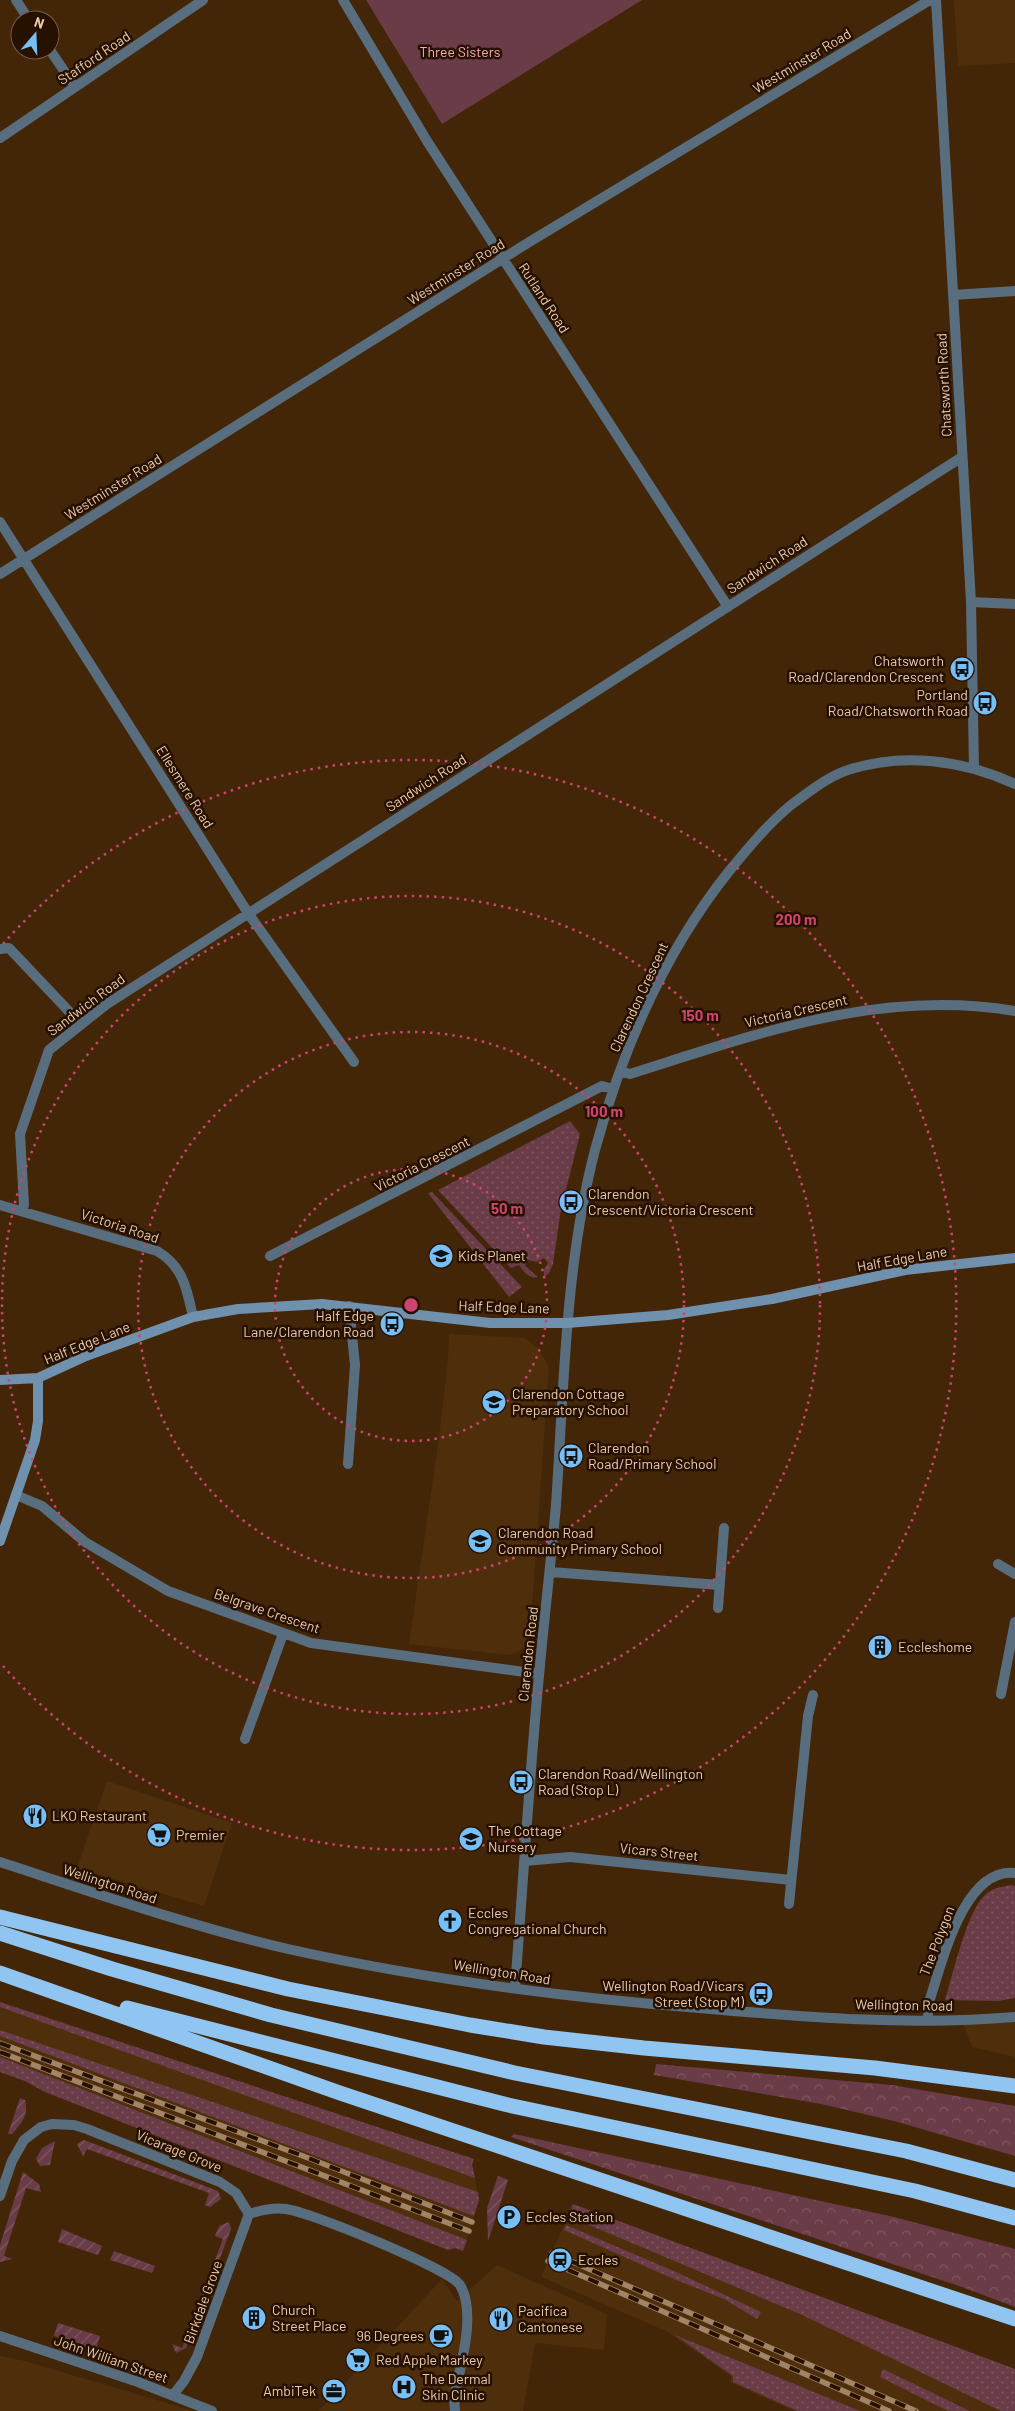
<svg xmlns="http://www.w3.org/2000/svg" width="1015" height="2411" viewBox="0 0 1015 2411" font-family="Barlow,sans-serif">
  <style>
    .built { fill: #4f2e0b }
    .grass { fill: url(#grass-dots) }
    .forest { fill: url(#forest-crowns) }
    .park { fill: #693c48 }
    .garden { fill: url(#garden-furrows) }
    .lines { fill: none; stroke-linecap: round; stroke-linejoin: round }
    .minor { stroke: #586e7f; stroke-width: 10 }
    .tertiary { stroke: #586e7f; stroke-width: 10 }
    .secondary { stroke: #6f91ad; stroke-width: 10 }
    .motorway { stroke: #8fc5f0; stroke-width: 15 }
    .rail-casing { stroke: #a28467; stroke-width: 5.5 }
    .rail { stroke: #261000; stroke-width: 4; stroke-dasharray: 11; stroke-linecap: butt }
    .ring { fill: none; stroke: #cc4570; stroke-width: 2.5; stroke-dasharray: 2.5 5 }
    .labels { text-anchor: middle; stroke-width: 5; stroke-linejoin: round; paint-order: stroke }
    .park-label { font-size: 14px; fill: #f6abbe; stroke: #261000 }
    .street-label { font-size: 14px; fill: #eacbb0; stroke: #261000 }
    .poi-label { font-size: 14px; fill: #eacbb0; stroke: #261000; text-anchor: start }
    .centre { fill: #cc4570; stroke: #261000; stroke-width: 2.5 }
    .ring-label { font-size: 15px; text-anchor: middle; font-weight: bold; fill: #cc4570; stroke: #261000; stroke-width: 5; stroke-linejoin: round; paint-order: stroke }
  </style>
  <defs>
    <pattern id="grass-dots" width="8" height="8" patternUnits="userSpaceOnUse" patternTransform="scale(1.25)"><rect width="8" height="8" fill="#693c48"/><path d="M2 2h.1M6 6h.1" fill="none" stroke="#7f5760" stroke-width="1.8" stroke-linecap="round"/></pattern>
    <pattern id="forest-crowns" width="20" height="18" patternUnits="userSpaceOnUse" patternTransform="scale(1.25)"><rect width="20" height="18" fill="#693c48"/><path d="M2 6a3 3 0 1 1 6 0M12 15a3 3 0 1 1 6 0" fill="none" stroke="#7f5760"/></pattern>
    <pattern id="garden-furrows" width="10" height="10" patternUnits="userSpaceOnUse" patternTransform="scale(1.25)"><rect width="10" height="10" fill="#693c48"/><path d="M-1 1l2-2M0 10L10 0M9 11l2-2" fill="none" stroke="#7f5760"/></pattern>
  </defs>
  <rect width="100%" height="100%" fill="#432607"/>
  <path class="built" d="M954,0H1015V63L958,66Z
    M449,1334L525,1338L538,1348L549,1366L530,1636L526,1647L511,1655L409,1644L439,1438L448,1359Z
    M107,1781L232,1823L204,1906L77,1868Z
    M0,2007L472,2164L479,2200L463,2251L455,2248L448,2250L45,2092L25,2081L0,2072Z
    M1015,2018V2057L972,2047L962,2021Z
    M573,2204L1015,2369V2411H794L731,2383V2376L666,2331L541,2277Z
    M497,2265L607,2314L604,2350L535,2343L523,2411H319L442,2279L457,2301Z
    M0,2356L25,2361L194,2411H0Z"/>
  <path class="grass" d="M570,1121L580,1134L561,1209L553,1264L549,1273L544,1277V1269L548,1263L544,1258L537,1262L528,1260L525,1266L538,1277C529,1279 524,1272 519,1265L511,1268L438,1190Z
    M432,1192L522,1287L509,1297L428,1193Z
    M1011,1885L1015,1886V1998L998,2001L945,2000C953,1975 966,1914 984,1896C992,1888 1000,1887 1011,1885Z
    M0,2002L474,2159L472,2164L475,2178L0,2007Z
    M0,2030L478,2192L479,2200L474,2216L0,2036Z
    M0,2057L467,2240L463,2251L455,2248L448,2250L45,2092L25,2081L0,2072Z
    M573,2204L1015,2369V2411H1001L800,2314L568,2216Z
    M566,2225L676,2272L761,2312L757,2319L724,2299L669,2277L564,2230Z
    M675,2335L860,2411H798L733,2382V2376Z
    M883,2369L970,2411H948L880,2377Z"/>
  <path class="forest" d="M656,2064L892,2085L1015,2106V2156L894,2121L821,2104L654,2075Z
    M514,2134L894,2217L1015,2249V2307L962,2287L511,2137Z"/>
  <path class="park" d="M366,0H642L442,124Z"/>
  <path class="garden" d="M20,2098L25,2100C29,2115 22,2123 12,2134H8Z
    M84,2140L218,2191L221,2199L210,2207L205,2205L209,2193L87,2149L83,2156L77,2144Z
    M55,2141L50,2165L40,2166L36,2159L42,2148Z
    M23,2172L39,2184L41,2192L26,2188L4,2256L13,2259L0,2262V2245Z
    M498,2176L508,2180L488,2241L487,2208Z
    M229,2222L231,2229L186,2348L176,2353L172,2344L182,2348L223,2239L215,2236L219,2226Z
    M62,2229L102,2246L98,2255L58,2242Z
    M114,2251L155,2266L152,2273L110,2260Z
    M58,2323L100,2336L96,2349L54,2336Z"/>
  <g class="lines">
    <path class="minor" d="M16,0L29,20
      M343,0L427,141L728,607
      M936,0L971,602L974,768
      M50,50L75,87
      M0,138L203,0
      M953,295L1015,291
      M0,522L248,913L354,1062
      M0,574L526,244L930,0
      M971,602L1015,604
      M0,949L9,948L81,1024
      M620,1071L630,1074C757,1034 880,988 1015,1011
      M0,1205L157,1251C183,1266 187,1289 193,1317
      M22,1211L24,1205L20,1134L49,1050L107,1004L962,457
      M270,1256L602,1086L613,1089
      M348,1464L355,1365L349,1306
      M16,1495L42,1506L85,1542L168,1591L311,1643L539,1674
      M998,1564L1015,1574
      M551,1572L719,1585
      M718,1608L724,1528
      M1001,1694L1015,1622
      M245,1739L283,1634
      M525,1861L570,1857L791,1880
      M789,1904L808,1716L813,1695
      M515,1988C523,1884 529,1780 539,1676C544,1619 551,1562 556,1505C564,1387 565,1265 595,1150C622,1050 665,951 730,870C749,847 768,824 791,805C809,792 827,777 848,770C903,752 963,760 1015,784
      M928,2019V2005C941,1968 962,1867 1015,1873
      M0,2196L12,2161L24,2140L41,2127L52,2124L74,2125L87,2129L220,2182L236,2193L249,2214
      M249,2214C261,2210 273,2207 286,2209C310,2212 450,2269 460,2285C477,2313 460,2367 454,2398L455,2411
      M0,2336L138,2382L212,2411
      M173,2395L184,2381L197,2357L249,2214"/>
    <path class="tertiary" d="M0,1862C95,1893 190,1926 288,1949C423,1979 561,1997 699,2008C803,2017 911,2026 1015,2017"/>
    <path class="secondary" d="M0,1380L38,1378L86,1356L193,1317L238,1309L322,1304L490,1323H567L668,1315L772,1299L905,1270L1015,1258
      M0,1541L35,1440L38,1421V1378"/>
    <path class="motorway" d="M0,1917L288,1989L470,2025L544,2037L644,2048L875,2068L1015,2086
      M0,1933L112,1969L271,2015L515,2073L906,2151L1015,2180
      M0,1973L340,2093L1015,2319
      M127,2008L508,2105L915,2191L1015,2218"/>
    <defs>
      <path id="rail" d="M0,2043L303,2156L472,2222
        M0,2052L469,2231
        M552,2253L916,2411
        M548,2261L889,2411"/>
    </defs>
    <use href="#rail" class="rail-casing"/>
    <use href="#rail" class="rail"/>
  </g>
  <g class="ring">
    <circle cx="411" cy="1305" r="136"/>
    <circle cx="411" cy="1305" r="273"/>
    <circle cx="411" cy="1305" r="409"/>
    <path d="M3 944A545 545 0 1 1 3 1666"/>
  </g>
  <defs>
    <symbol id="bus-disc" viewBox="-11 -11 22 22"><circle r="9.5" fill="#77bff7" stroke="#261000"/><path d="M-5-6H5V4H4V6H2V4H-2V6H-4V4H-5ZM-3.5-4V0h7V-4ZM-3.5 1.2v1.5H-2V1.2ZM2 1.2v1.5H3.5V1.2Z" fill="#111"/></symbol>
    <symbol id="school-disc" viewBox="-11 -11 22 22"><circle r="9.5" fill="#77bff7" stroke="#261000"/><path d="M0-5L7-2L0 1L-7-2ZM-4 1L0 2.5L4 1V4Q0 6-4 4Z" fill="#111"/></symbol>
    <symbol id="building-disc" viewBox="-11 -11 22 22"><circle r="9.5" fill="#77bff7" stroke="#261000"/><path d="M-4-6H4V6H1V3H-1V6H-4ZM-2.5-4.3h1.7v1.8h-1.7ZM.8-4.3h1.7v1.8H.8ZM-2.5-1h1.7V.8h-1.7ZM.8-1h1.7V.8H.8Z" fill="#111"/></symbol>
    <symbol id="restaurant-disc" viewBox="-11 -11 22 22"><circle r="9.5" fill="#77bff7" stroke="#261000"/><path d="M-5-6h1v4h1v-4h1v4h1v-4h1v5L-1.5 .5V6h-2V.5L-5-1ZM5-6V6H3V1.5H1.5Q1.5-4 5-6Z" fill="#111"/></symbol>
    <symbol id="supermarket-disc" viewBox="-11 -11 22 22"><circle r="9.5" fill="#77bff7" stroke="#261000"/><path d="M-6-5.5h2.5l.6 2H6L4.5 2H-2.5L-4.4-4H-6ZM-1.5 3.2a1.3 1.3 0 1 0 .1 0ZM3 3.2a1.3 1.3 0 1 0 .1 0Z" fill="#111"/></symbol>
    <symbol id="church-disc" viewBox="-11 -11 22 22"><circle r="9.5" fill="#77bff7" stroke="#261000"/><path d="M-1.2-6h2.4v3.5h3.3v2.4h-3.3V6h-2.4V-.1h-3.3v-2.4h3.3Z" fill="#111"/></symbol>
    <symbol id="parking-disc" viewBox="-11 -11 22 22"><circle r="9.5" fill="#77bff7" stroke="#261000"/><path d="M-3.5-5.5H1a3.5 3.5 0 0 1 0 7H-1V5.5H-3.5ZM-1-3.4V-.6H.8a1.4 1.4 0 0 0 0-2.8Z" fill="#111"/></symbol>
    <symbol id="station-disc" viewBox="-11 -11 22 22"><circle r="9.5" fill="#77bff7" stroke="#261000"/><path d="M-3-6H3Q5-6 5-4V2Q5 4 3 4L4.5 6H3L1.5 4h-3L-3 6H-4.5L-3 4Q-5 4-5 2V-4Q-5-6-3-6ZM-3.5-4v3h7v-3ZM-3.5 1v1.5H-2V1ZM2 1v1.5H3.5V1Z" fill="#111"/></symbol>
    <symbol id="cafe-disc" viewBox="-11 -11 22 22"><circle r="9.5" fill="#77bff7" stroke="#261000"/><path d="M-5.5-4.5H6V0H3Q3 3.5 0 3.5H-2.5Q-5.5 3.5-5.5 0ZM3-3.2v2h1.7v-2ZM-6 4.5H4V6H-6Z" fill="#111"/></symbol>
    <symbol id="hospital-disc" viewBox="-11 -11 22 22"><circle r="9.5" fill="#77bff7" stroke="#261000"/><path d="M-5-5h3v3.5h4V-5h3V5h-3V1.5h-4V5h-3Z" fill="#111"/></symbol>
    <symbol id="office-disc" viewBox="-11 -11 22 22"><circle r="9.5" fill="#77bff7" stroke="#261000"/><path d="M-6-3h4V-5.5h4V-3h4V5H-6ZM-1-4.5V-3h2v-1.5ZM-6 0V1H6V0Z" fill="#111"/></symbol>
  </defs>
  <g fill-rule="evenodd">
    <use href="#bus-disc" x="948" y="655" width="28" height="28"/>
    <use href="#bus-disc" x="971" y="689" width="28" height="28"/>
    <use href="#bus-disc" x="557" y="1188" width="28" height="28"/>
    <use href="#school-disc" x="427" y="1242" width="28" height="28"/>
    <use href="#bus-disc" x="378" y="1310" width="28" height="28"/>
    <use href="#school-disc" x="480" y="1388" width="28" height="28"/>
    <use href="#bus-disc" x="557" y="1442" width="28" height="28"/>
    <use href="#school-disc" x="466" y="1527" width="28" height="28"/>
    <use href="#building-disc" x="866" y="1633" width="28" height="28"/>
    <use href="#bus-disc" x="507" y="1768" width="28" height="28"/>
    <use href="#restaurant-disc" x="21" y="1802" width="28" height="28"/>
    <use href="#supermarket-disc" x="145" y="1821" width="28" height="28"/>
    <use href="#school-disc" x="457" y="1825" width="28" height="28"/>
    <use href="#church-disc" x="436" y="1907" width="28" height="28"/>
    <use href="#bus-disc" x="747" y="1980" width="28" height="28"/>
    <use href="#parking-disc" x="495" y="2203" width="28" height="28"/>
    <use href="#station-disc" x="546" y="2246" width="28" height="28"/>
    <use href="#building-disc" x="240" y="2304" width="28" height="28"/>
    <use href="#restaurant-disc" x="487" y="2305" width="28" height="28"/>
    <use href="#cafe-disc" x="427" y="2322" width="28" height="28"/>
    <use href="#supermarket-disc" x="344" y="2346" width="28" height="28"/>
    <use href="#hospital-disc" x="390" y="2373" width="28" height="28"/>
    <use href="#office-disc" x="320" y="2377" width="28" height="28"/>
  </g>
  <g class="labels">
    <g class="park-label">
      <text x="460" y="57">Three Sisters</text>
    </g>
    <g class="street-label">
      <text transform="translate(94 58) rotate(-34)" y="5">Stafford Road</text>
      <text transform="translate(802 61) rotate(-31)" y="5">Westminster Road</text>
      <text transform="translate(456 272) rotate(-32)" y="5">Westminster Road</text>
      <text transform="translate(544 298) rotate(57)" y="5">Rutland Road</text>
      <text transform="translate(944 385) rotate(-93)" y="5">Chatsworth Road</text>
      <text transform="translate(113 487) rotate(-32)" y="5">Westminster Road</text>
      <text transform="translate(767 565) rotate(-33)" y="5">Sandwich Road</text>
      <text transform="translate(426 783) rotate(-33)" y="5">Sandwich Road</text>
      <text transform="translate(185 787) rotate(58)" y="5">Ellesmere Road</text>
      <text transform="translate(639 997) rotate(-65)" y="5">Clarendon Crescent</text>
      <text transform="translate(86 1005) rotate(-37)" y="5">Sandwich Road</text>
      <text transform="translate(796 1011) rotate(-13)" y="5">Victoria Crescent</text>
      <text transform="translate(422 1164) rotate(-27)" y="5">Victoria Crescent</text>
      <text transform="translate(120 1226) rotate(18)" y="5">Victoria Road</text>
      <text transform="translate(902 1259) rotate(-10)" y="5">Half Edge Lane</text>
      <text transform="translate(504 1307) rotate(2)" y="5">Half Edge Lane</text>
      <text transform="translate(87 1343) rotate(-22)" y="5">Half Edge Lane</text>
      <text transform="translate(267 1611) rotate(19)" y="5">Belgrave Crescent</text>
      <text transform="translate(528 1654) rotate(-84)" y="5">Clarendon Road</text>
      <text transform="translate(659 1852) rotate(6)" y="5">Vicars Street</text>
      <text transform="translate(110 1884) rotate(18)" y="5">Wellington Road</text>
      <text transform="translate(937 1941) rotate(-69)" y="5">The Polygon</text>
      <text transform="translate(502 1972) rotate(9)" y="5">Wellington Road</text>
      <text transform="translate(904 2005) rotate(1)" y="5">Wellington Road</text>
      <text transform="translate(179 2151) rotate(22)" y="5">Vicarage Grove</text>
      <text transform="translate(203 2302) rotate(-70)" y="5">Birkdale Grove</text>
      <text transform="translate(111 2359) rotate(19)" y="5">John William Street</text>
    </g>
    <g class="poi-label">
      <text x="944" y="666" text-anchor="end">Chatsworth<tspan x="944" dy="16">Road/Clarendon Crescent</tspan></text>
      <text x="968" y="700" text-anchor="end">Portland<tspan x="968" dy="16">Road/Chatsworth Road</tspan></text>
      <text x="588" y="1199">Clarendon<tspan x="588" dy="16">Crescent/Victoria Crescent</tspan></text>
      <text x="458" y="1261">Kids Planet</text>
      <text x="374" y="1321" text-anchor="end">Half Edge<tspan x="374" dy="16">Lane/Clarendon Road</tspan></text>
      <text x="512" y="1399">Clarendon Cottage<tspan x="512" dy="16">Preparatory School</tspan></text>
      <text x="588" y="1453">Clarendon<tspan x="588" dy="16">Road/Primary School</tspan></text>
      <text x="498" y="1538">Clarendon Road<tspan x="498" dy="16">Community Primary School</tspan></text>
      <text x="898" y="1652">Eccleshome</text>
      <text x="538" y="1779">Clarendon Road/Wellington<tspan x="538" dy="16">Road (Stop L)</tspan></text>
      <text x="52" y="1821">LKO Restaurant</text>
      <text x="488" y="1836">The Cottage<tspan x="488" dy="16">Nursery</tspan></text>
      <text x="176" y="1840">Premier</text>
      <text x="468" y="1918">Eccles<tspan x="468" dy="16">Congregational Church</tspan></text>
      <text x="744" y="1991" text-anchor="end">Wellington Road/Vicars<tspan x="744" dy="16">Street (Stop M)</tspan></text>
      <text x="526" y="2222">Eccles Station</text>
      <text x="578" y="2265">Eccles</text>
      <text x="272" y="2315">Church<tspan x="272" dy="16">Street Place</tspan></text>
      <text x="518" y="2316">Pacifica<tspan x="518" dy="16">Cantonese</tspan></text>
      <text x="424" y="2341" text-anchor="end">96 Degrees</text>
      <text x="376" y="2365">Red Apple Markey</text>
      <text x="422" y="2384">The Dermal<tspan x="422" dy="16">Skin Clinic</tspan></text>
      <text x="316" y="2396" text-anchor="end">AmbiTek</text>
    </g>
  </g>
  <circle cx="411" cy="1305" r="8" class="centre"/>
  <g class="ring-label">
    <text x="796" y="925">200 m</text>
    <text x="700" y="1021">150 m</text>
    <text x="604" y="1117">100 m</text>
    <text x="507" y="1214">50 m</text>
  </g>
  <g transform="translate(35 35) rotate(19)"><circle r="24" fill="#261000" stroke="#745b46"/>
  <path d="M0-4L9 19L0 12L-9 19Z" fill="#77bff7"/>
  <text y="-8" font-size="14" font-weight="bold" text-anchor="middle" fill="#eacbb0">N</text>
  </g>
</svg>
